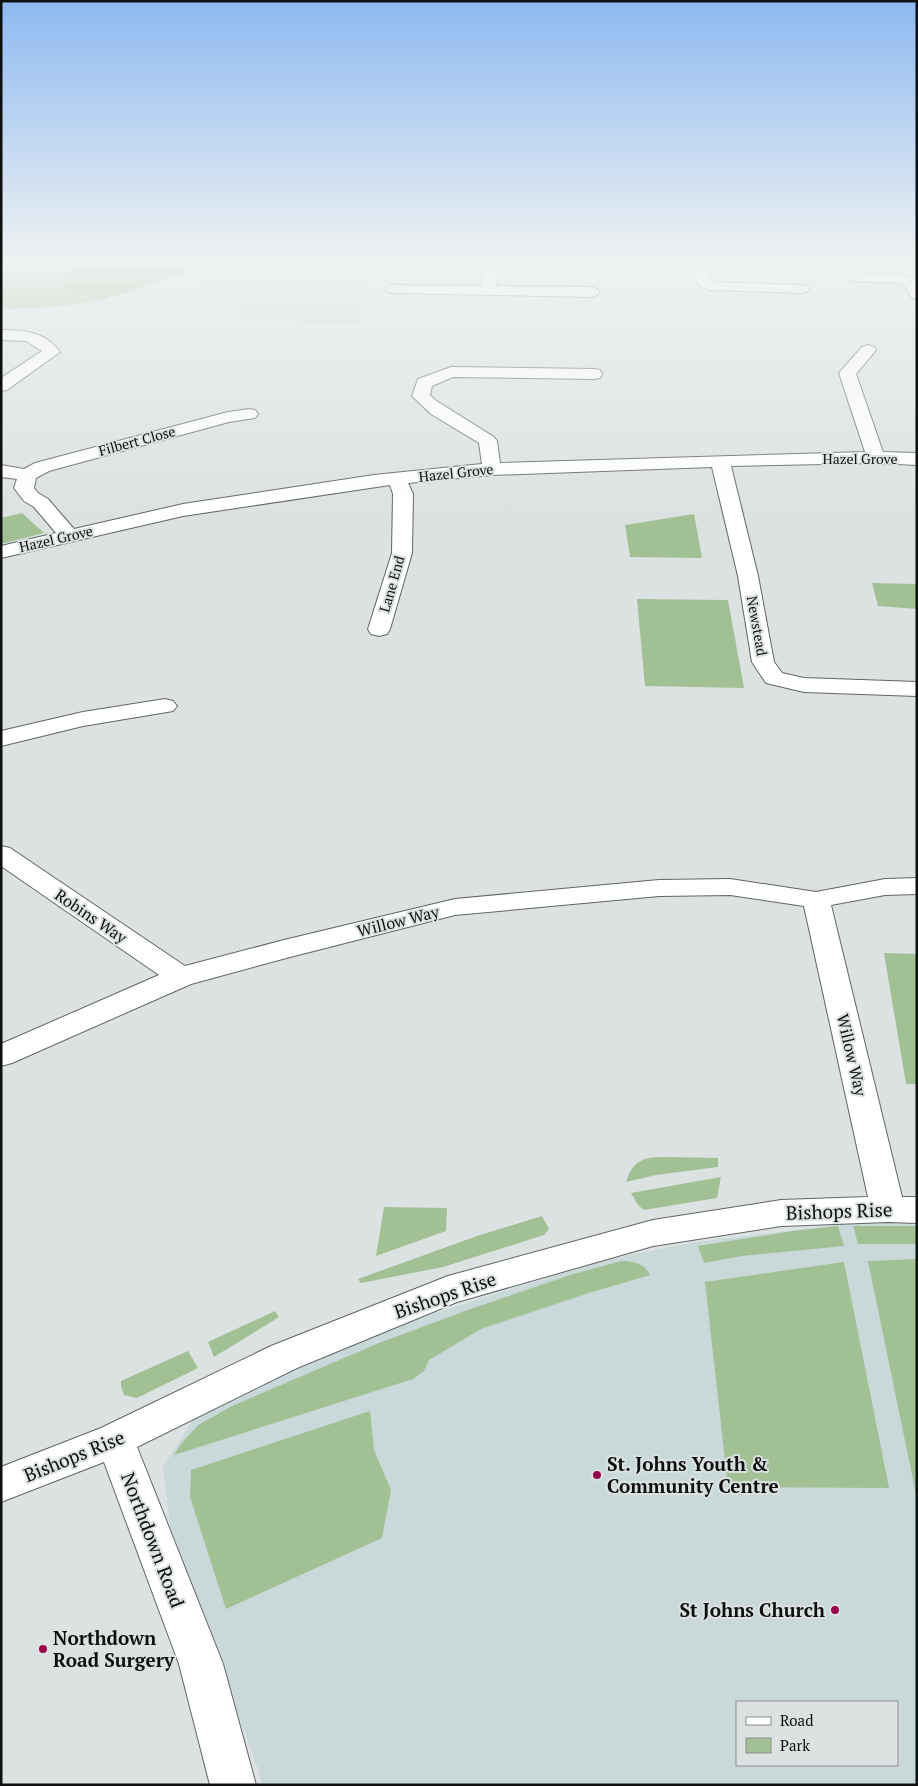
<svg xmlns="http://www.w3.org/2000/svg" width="918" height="1786" viewBox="0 0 918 1786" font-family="'PT Serif',serif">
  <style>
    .built { fill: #c9d8d9; fill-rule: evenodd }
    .green { fill: #a1c195 }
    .forest { fill: #82ac72 }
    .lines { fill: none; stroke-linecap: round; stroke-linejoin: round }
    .minor-casing { stroke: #606565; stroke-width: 2 }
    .minor { fill: #fff; fill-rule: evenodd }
    .poi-dot { fill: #9d034b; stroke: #dce1e2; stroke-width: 2 }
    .labels { text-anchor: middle; stroke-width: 4; stroke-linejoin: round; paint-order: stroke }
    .far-street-label { font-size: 14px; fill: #0e1010; stroke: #dce1e2 }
    .street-label { font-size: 16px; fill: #0e1010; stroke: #dce1e2 }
    .near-street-label { font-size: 19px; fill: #0e1010; stroke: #dce1e2 }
    .near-poi-label { font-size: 19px; font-weight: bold; fill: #0e1010; stroke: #dce1e2; text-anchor: start }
  </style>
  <rect width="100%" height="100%" fill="#dce1e2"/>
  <path class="built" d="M232,261H371L366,266L360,324L298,325L300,315H239L241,302H187L193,286H210L214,277H224Z
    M853,1223H917V1785H262L258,1769L170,1526L163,1467L196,1415L401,1324L597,1262L689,1243ZM737,1702H897V1765H737Z"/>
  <path class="green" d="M1,261H203C168,282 111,300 70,305C47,308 24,308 1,309Z
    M22,513L44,533L1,544V518Z
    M694,514L702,558L630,557L625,525Z
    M872,583L917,584V609L878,606Z
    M637,599L728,600L744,688L645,686Z
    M884,953L917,954V1084H906Z
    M670,1157L718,1158V1167L656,1175L626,1182C634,1157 647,1157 670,1157Z
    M721,1177L717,1198L644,1210L638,1205L631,1193Z
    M384,1207L447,1208L446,1231L376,1256Z
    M542,1216L549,1229L544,1235L443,1267L361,1283L358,1279L477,1236Z
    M838,1226L844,1246L742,1256L704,1263L698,1246L793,1231Z
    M853,1226H917V1244H858Z
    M917,1259V1499L868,1261Z
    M621,1261C634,1261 644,1263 650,1275L589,1293L481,1329L429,1360L424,1371L413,1379L174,1455L180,1445L198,1425L232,1406L379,1343L465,1311L570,1275Z
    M844,1262L889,1488L728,1487L705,1282Z
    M275,1311L279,1317L214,1357L208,1342Z
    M188,1351L198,1368L137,1398L124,1395L121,1387V1381Z
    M370,1411L374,1450L391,1490L382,1538L226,1609L190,1497L191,1470Z"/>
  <path class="forest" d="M72,261H203L183,273L102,299L63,290Z"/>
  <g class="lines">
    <defs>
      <path id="minor" d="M493,261H510L498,270L496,286L592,287L597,289L600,292L597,295L592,297L393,293L388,292L386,289L388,286L393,285L481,286L484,268Z
        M691,261H705L710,280L713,282L802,285L807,286L809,289L807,292L802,293L710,290C694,286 694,275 691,261Z
        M801,261H869L871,264L869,267L856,268L859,273L904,275L917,281V299L912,298L904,285L901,283L854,281L849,280L841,267L808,265L803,264Z
        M1,330C24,330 46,332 60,352L7,390L1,391V378L42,351L26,341L1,340Z
        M868,345L874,347L876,350L856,374L883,452L917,453V465L876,463L731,466L758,576L774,662L782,673L804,678L917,682V696L804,692L766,683L752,662L738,576L712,467L492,475L408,483L413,494L412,553L390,629L387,634L379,636L371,634L368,629L392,553L393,494L390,485L183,516L1,558V546L56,533L34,507L24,501L14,488L17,479L1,477V465L24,469L35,463L228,412L249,409L255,410L258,414L255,418L229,422L49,471L36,478L34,488L38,493L48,499L74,529L183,504L374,475L482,464L479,443L431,414L412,396L418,379L451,367L594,369L600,370L602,374L600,378L594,379L453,377L432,386L430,395L435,400L494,437L497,441L500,463L865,452L839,373L862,347Z
        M165,699L173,701L177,706L173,711L83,726L1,746V731L83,712Z
        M1,846L10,848L185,966L284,940L455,899L659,880L730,879L816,892L885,879L917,878V894L885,895L831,905L902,1197H917V1223L888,1222L781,1226L653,1246L457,1302L297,1368L137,1447L223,1664L256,1785H210L179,1664L104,1462L1,1502V1467L101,1428L271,1346L448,1276L653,1220L781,1200L868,1197L804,906L730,895L659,896L455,915L290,957L191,984L12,1063L1,1066V1044L159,975L1,866Z"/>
    </defs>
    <use href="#minor" class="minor-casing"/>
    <use href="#minor" class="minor"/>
  </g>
  <linearGradient id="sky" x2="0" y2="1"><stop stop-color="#8db9f1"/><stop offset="0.51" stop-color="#eff2f2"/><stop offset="1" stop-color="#eff2f2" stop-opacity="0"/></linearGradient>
  <rect width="918" height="511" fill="url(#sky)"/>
  <g class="poi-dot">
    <circle cx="597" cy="1475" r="5"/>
    <circle cx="835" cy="1610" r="5"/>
    <circle cx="43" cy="1649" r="5"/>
  </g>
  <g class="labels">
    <g class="far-street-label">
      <text transform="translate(137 441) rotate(-15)" y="5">Filbert Close</text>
      <text x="860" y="464">Hazel Grove</text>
      <text transform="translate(456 473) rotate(-6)" y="5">Hazel Grove</text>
      <text transform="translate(56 539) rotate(-13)" y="5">Hazel Grove</text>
      <text transform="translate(392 584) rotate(-74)" y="5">Lane End</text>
      <text transform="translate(757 626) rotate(80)" y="5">Newstead</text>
    </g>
    <g class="street-label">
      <text transform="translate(91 916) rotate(34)" y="6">Robins Way</text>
      <text transform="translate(398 921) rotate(-14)" y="6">Willow Way</text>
      <text transform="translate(852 1055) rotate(77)" y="6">Willow Way</text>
    </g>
    <g class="near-street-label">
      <text transform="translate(839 1211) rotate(-2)" y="7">Bishops Rise</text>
      <text transform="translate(445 1295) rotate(-19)" y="7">Bishops Rise</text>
      <text transform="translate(74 1456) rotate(-22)" y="7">Bishops Rise</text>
      <text transform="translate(153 1540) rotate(69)" y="7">Northdown Road</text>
    </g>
    <g class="near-poi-label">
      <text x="607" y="1471">St. Johns Youth &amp;<tspan x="607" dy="22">Community Centre</tspan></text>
      <text x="825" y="1617" text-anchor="end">St Johns Church</text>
      <text x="53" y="1645">Northdown<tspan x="53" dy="22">Road Surgery</tspan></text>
    </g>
  </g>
  <rect width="918" height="1786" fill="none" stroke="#0e1010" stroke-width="5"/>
  <rect x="736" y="1701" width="162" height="65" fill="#dce1e2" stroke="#8a8d8e"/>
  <rect x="746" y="1717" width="25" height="8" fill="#ffffff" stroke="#8a8d8e"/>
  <text x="780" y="1726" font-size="15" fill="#0e1010">Road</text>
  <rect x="746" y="1738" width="25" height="15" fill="#a1c195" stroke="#8a8d8e"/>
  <text x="780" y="1751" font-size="15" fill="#0e1010">Park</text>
</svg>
